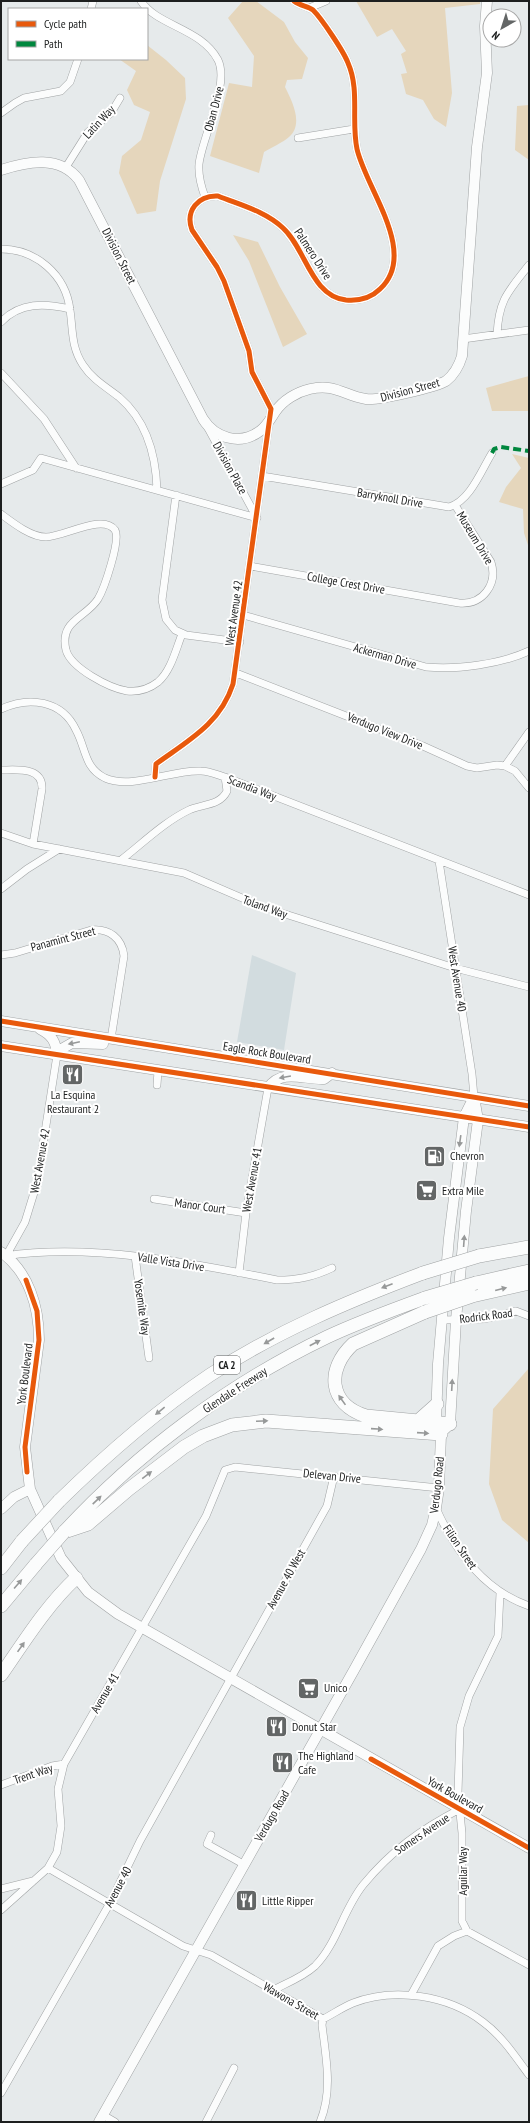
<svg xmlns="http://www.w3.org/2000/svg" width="530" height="2123" viewBox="0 0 530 2123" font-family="'PT Sans Narrow',sans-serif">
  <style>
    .built { fill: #d2dcdf }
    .green { fill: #e5d6bc }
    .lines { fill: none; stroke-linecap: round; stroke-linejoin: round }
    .street-casing { stroke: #a0a3a4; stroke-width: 8 }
    .secondary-casing { stroke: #a0a3a4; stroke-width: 11 }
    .highway-casing { stroke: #a0a3a4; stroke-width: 14 }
    .street { stroke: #fbfcfc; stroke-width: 7 }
    .secondary { stroke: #fbfcfc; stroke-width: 10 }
    .highway { stroke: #fbfcfc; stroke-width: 13 }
    .highway-bridge-casing { stroke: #a0a3a4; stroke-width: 14; stroke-linecap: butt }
    .highway-bridge { stroke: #fbfcfc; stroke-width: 13 }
    .quiet { stroke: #00873e; stroke-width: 4; stroke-dasharray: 8 4; stroke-linecap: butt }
    .cycleway-casing { stroke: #fff; stroke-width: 8 }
    .cycleway { stroke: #e8590c; stroke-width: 5 }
    .oneway { fill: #979999 }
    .labels { text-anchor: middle; stroke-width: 4; stroke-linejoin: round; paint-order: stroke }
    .shield { fill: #fff; stroke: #616262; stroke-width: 1 }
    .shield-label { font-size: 11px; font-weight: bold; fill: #1d1f1f }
    .street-label { font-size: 12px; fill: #1d1f1f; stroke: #fff }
    .poi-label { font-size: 12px; fill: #1d1f1f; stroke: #fff; text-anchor: start }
  </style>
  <rect width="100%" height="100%" fill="#e6eaeb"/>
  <path class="built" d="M252,955L296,973L284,1050L237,1042Z"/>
  <path class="green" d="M243,1H256L284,22L295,42L308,58L302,79L287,80L285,87C292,101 304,124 289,137C282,143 272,147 264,152L259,173L210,156L229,83L252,87L254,56L228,18Z
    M356,1H480V4L445,8L452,93L446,127L434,119L423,100L406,94L401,74L407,73L401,54L406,51L392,29L377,37Z
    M147,45L166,60L185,78L186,99L160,181L156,211L137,214L119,173L122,156L141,140L150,112L134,105L127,90L136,71L119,59H147Z
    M529,105V160L515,150L517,106Z
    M233,235L258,242L280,287L307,334L283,347L249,261Z
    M529,376V411H492L486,388Z
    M512,454L529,458V548L524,533L523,509L499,502L506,487L521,468Z
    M529,1368V1543L502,1520L489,1484L493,1409Z"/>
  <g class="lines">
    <defs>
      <path id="street" d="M141,1C157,26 201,28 218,60C230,85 202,137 199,164C198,176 201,186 205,197
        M309,8L326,1
        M91,9L93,1
        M1,113L15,103L24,98L61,91L70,82L78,59
        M298,138L354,129
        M66,167L88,132L111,113L120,98
        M1,249C36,249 66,275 70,310C73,330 71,347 83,365C92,379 106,387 119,397C147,421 156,455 157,490
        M1,322C20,302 45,303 70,309
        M497,334C499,299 508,292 529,265
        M463,339L529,330
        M1,373L44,419L76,468
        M208,428L257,518
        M262,476L449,507C470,501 481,471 492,453
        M1,484L33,470L41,458L257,518
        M176,495L162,600L166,619L175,630L186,635L240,642
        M1,514C13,523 31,537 46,537C64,537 103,513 115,530C121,540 104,589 98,599C86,618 59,620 66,650C71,668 109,688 127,691C138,692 149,689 158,682C171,671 176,649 182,634
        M250,566L459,603C483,605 498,584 491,562L455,505
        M243,615L426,667C457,670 501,664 529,651
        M236,673L423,746L467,766L477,768L497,765L505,766L515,771L529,788
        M1,709C29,696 62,700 76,730C86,748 84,768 105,778C132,790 173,769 201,771C209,771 218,775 225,777L529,895
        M505,766L529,732
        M1,770C16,770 43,766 42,789L33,844
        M155,777L156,764C189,740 220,724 233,684L271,409L252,372L249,351L224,281L217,267L192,230C185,211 198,195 218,196C240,205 265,211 283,228C306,249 311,296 346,300C358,301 371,298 380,289C419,253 366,189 357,149C351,121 360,90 348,63C344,52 322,19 313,10C308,6 300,6 294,1
        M1,833L33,844L184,873L263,907L455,968L529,987
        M121,860C143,843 164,822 189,810C202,804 220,806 227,791L225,777
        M439,861L472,1074L474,1097
        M1,889L27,869L59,849
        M1,955L15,953L91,930C109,928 122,938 124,956L111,1039
        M157,1085L158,1071
        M154,1199L246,1213
        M5,1256C90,1243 193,1263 277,1280C298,1280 313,1277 332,1268
        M6,1256L25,1222L37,1183L57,1055
        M135,1256L149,1358
        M239,1273L246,1213L268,1088
        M442,1320L485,1319L516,1311L529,1316
        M436,1508C455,1551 483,1590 529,1606
        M1,1785L52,1766L64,1764
        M211,1835L207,1844L245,1865
        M48,1868L183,1946L211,1955L323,2019C333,2014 343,2007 353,2003C394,1987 448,1995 483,2022C502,2036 515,2056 529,2075
        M1,1889L33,1881
        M1,1910L48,1868L57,1852L61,1826L58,1789L64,1764L206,1516L225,1470L235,1467L439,1488
        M467,1931L462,1921V1833L458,1793L460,1727L469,1696L498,1636L500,1593
        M273,1990C287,1983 303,1977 315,1966C337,1944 343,1910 363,1885C391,1851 421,1829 460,1809
        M411,1995L438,1946L454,1936L467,1931L529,1965
        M1,2093L110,1903L140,1841L327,1506L334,1476
        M103,2115L115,2122
        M206,2122L234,2068
        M320,2122C333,2091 326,2058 322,2025L323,2019"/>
      <path id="secondary" d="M1,170C28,161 60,155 79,180L203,419C215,438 240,446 260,431C267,426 271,418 275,412C283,400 297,392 310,389C335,383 345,396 366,399C378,401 436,387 446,381C455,374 459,366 462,356L477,147L487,73L485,26L487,1
        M1,1021L529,1106
        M40,1029C52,1035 56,1042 57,1055
        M1,1046L529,1127
        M57,1055L58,1051L72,1043L103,1044
        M268,1088C282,1068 304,1080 324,1079L332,1073
        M1,1252C29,1272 39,1307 39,1340L25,1447L30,1489L61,1558L88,1592L118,1614L529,1848
        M445,1429L450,1424L456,1320L466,1211L478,1120L474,1097
        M1,1509L14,1497L30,1489
        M99,2122L354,1670L421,1549L432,1525L436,1508L439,1488L441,1434L436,1422L438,1364L449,1238L464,1117L474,1097"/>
      <path id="highway" d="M479,1256L529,1247
        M476,1283L529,1271
        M472,1296L529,1283
        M425,1312L353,1344C326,1369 328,1404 366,1416L450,1424
        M419,1420L437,1404
        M59,1501C106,1455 155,1412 210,1375C277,1331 349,1301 423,1273
        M67,1531L88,1524L129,1489L184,1447L203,1436L232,1425L266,1421L441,1434
        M64,1532C138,1452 229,1384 327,1337C359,1322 392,1310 425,1298
        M1,1568L22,1541
        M1,1606L36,1564
        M1,1675C24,1642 46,1606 76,1578"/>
    </defs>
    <use href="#street" class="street-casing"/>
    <use href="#secondary" class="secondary-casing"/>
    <use href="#highway" class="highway-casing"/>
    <use href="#street" class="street"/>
    <use href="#secondary" class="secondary"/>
    <use href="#highway" class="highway"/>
    <defs>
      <path id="highway-bridge" d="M423,1273L479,1256
        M425,1298L476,1283
        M425,1312L472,1296
        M22,1541L59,1501
        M36,1564L64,1532"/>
    </defs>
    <use href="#highway-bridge" class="highway-bridge-casing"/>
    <use href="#highway-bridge" class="highway-bridge"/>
    <path class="quiet" d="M492,453L494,449L501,447L529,451"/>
    <defs>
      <path id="cycleway" d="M155,777L156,764C189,740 220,724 233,684L271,409L252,372L249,351L224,281L217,267L192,230C185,211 198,195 218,196C240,205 265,211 283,228C306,249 311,296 346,300C358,301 371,298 380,289C419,253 366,189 357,149C351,121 360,90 348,63C344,52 322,19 313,10C308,6 300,6 294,1
        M1,1021L529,1106
        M1,1046L529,1127
        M26,1280L37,1311L39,1340L25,1447L27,1472
        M371,1759L529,1848"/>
    </defs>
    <use href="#cycleway" class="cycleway-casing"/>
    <use href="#cycleway" class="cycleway"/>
  </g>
  <defs><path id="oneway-solid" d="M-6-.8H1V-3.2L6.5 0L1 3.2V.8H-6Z"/></defs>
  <g class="oneway">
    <use href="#oneway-solid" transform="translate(74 1043) rotate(168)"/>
    <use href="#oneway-solid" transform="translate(285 1077) rotate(170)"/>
    <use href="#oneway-solid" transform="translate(460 1141) rotate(98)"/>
    <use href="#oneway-solid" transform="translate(464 1241) rotate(-86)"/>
    <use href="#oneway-solid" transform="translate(387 1286) rotate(159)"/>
    <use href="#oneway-solid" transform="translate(501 1289) rotate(-14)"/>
    <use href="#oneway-solid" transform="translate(269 1341) rotate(150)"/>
    <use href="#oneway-solid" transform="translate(315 1343) rotate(-28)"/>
    <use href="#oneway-solid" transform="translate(452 1385) rotate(-87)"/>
    <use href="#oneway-solid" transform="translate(342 1400) rotate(-125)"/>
    <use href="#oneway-solid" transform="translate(160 1411) rotate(141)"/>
    <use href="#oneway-solid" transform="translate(262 1421) rotate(-3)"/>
    <use href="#oneway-solid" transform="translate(377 1429) rotate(4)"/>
    <use href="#oneway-solid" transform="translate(423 1433) rotate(4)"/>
    <use href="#oneway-solid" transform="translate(147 1475) rotate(-37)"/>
    <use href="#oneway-solid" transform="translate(97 1500) rotate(-44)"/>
    <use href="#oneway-solid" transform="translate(18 1584) rotate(-49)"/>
    <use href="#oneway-solid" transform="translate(21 1647) rotate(-55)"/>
  </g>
  <defs>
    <symbol id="restaurant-square" viewBox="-11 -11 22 22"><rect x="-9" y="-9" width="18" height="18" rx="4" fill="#636666" stroke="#fff"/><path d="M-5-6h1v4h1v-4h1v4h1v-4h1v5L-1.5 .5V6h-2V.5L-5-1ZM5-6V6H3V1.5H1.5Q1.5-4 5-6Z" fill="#fff"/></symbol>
    <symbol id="fuel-square" viewBox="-11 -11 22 22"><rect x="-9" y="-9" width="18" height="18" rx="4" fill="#636666" stroke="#fff"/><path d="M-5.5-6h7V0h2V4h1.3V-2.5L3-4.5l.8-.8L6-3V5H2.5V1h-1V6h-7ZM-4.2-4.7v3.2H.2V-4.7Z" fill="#fff"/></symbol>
    <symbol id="supermarket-square" viewBox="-11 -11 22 22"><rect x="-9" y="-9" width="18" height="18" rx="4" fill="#636666" stroke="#fff"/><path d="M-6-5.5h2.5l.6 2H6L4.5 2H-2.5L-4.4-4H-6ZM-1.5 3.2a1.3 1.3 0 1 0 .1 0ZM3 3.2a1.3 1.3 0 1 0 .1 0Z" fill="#fff"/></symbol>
  </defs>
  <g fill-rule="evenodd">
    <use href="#restaurant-square" x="60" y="1062" width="25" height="25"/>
    <use href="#fuel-square" x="422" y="1144" width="25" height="25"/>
    <use href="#supermarket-square" x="414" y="1178" width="25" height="25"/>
    <use href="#supermarket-square" x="296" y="1676" width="25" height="25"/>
    <use href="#restaurant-square" x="264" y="1714" width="25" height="25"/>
    <use href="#restaurant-square" x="270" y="1750" width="25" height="25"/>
    <use href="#restaurant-square" x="234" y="1888" width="25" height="25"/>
  </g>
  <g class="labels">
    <rect class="shield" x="214" y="1356" width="26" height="18" rx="3"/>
    <g class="shield-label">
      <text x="227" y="1369">CA 2</text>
    </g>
    <g class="street-label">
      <text transform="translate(214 109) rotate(-75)" y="4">Oban Drive</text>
      <text transform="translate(99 122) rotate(-47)" y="4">Latin Way</text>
      <text transform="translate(313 254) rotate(57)" y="4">Palmero Drive</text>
      <text transform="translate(119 256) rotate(63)" y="4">Division Street</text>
      <text transform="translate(410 390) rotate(-15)" y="4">Division Street</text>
      <text transform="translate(230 468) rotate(61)" y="4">Division Place</text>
      <text transform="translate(390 498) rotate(10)" y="4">Barryknoll Drive</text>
      <text transform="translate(475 538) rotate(59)" y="4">Museum Drive</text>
      <text transform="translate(346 583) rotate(10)" y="4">College Crest Drive</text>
      <text transform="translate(234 613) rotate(-82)" y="4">West Avenue 42</text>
      <text transform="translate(385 656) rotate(16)" y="4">Ackerman Drive</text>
      <text transform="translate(385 731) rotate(22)" y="4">Verdugo View Drive</text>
      <text transform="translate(252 788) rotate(21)" y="4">Scandia Way</text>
      <text transform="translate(265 907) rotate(20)" y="4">Toland Way</text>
      <text transform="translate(63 939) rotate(-15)" y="4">Panamint Street</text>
      <text transform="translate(457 979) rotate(81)" y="4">West Avenue 40</text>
      <text transform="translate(267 1053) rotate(9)" y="4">Eagle Rock Boulevard</text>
      <text transform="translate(40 1161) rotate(-80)" y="4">West Avenue 42</text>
      <text transform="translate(252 1180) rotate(-80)" y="4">West Avenue 41</text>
      <text transform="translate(200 1206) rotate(8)" y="4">Manor Court</text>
      <text transform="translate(171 1262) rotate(9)" y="4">Valle Vista Drive</text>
      <text transform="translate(142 1307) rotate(82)" y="4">Yosemite Way</text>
      <text transform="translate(486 1316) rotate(-7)" y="4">Rodrick Road</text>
      <text transform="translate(25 1374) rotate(-83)" y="4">York Boulevard</text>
      <text transform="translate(235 1390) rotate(-33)" y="4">Glendale Freeway</text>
      <text transform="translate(332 1476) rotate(6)" y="4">Delevan Drive</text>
      <text transform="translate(437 1485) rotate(-84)" y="4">Verdugo Road</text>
      <text transform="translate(460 1547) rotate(56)" y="4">Filion Street</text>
      <text transform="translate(286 1579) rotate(-61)" y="4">Avenue 40 West</text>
      <text transform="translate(105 1693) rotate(-60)" y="4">Avenue 41</text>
      <text transform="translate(33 1774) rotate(-19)" y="4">Trent Way</text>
      <text transform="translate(455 1795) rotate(29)" y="4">York Boulevard</text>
      <text transform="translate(272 1816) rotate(-60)" y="4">Verdugo Road</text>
      <text transform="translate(422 1834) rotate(-34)" y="4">Somers Avenue</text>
      <text transform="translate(463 1871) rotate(-90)" y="4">Aguilar Way</text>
      <text transform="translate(118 1887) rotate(-62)" y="4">Avenue 40</text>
      <text transform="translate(291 2001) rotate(30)" y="4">Wawona Street</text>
    </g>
    <g class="poi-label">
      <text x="73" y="1099" text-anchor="middle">La Esquina<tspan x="73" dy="14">Restaurant 2</tspan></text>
      <text x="450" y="1160">Chevron</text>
      <text x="442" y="1195">Extra Mile</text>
      <text x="324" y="1692">Unico</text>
      <text x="292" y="1731">Donut Star</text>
      <text x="298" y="1760">The Highland<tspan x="298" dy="14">Cafe</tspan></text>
      <text x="262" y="1905">Little Ripper</text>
    </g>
  </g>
  <rect width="530" height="2123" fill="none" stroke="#1d1f1f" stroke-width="4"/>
  <rect x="8" y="8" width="140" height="52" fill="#ffffff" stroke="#a5a5a5"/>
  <rect x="16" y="21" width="20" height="6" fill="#e8590c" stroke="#a5a5a5"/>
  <text x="44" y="28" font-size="12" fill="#1d1f1f">Cycle path</text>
  <rect x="16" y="41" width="20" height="6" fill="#00873e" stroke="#a5a5a5"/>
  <text x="44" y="48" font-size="12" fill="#1d1f1f">Path</text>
  <g transform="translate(502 28) rotate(219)"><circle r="19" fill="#ffffff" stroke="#a5a5a5"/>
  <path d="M0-3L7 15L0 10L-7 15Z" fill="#636666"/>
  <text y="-6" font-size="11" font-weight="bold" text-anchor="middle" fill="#1d1f1f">N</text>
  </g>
</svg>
